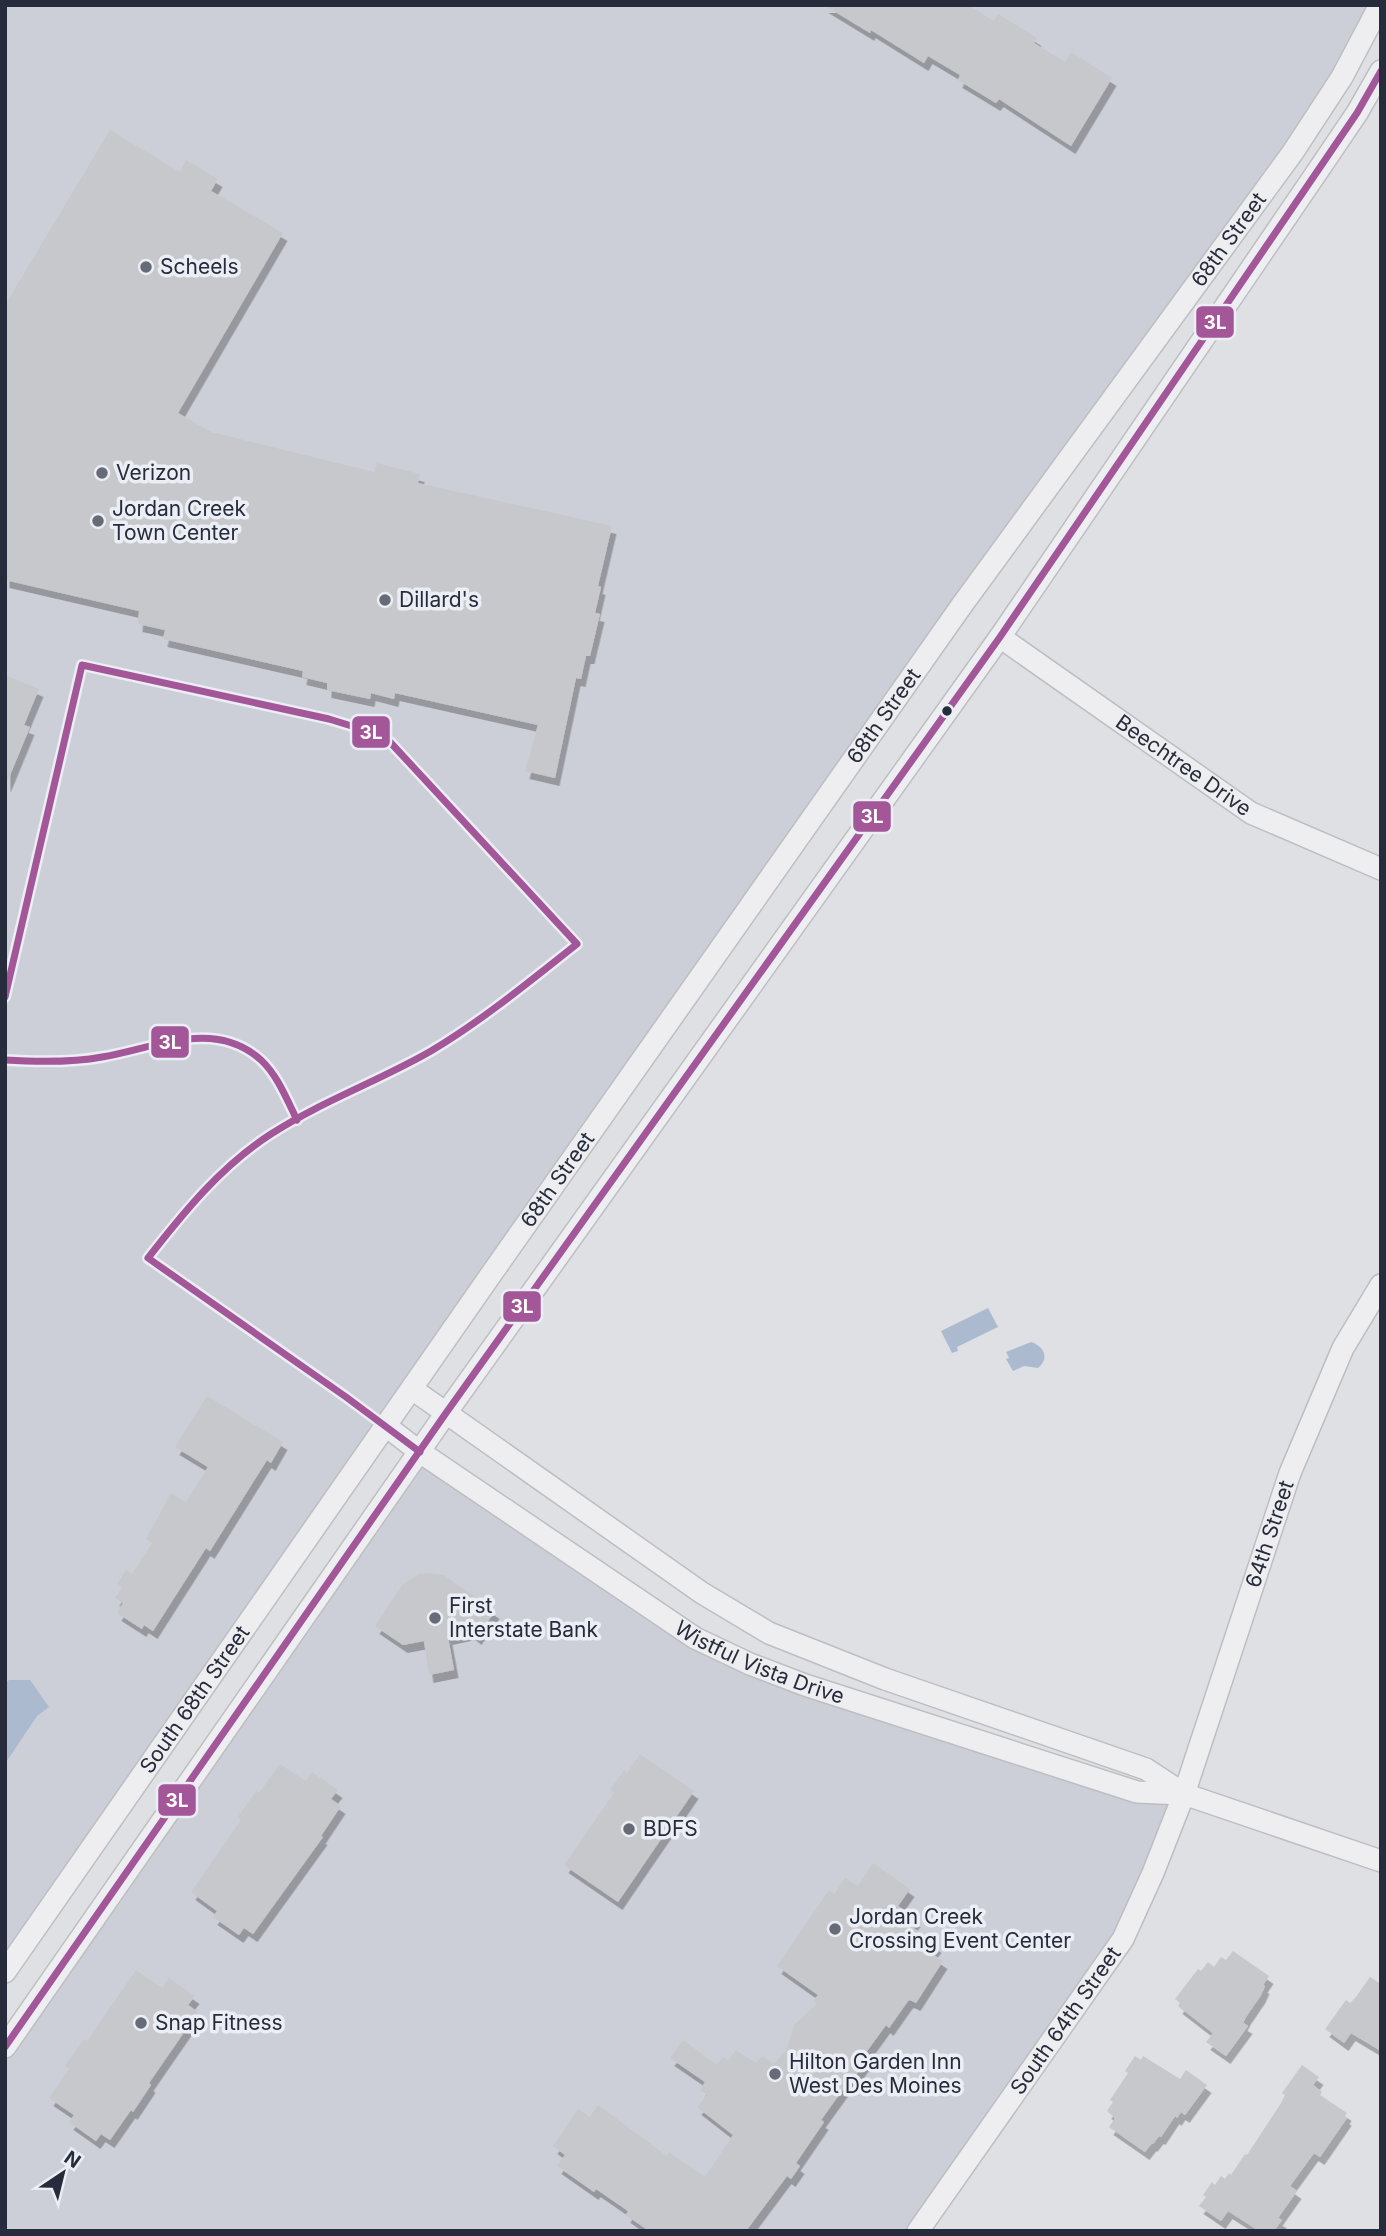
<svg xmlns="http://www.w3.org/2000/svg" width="1386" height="2236" viewBox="0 0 1386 2236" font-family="Inter,sans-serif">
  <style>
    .built { fill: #cccfd7 }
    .water { fill: #acbacf }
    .building { fill: #c7c8cc; filter: url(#shadow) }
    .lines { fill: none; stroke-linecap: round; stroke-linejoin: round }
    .minor-casing { stroke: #bdbec2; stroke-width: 24 }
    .minor { stroke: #eeeef1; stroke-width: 21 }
    .bus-1-casing { stroke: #ebeef4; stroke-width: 12 }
    .bus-1 { stroke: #a35798; stroke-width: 7 }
    .poi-dot { fill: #666b77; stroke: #ebeef4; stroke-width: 2.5 }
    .bus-dot { fill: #262c3c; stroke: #ebeef4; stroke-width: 2.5 }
    .labels { text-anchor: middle; stroke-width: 7; stroke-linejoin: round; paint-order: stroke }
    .street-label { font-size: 21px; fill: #262c3c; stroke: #ebeef4 }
    .poi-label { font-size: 21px; fill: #262c3c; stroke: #ebeef4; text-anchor: start }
    .line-badge { stroke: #ebeef4; stroke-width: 2.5 }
    .badge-label { font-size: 19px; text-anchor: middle; font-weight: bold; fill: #fff }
  </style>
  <defs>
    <filter id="shadow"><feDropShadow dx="4.5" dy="8" stdDeviation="0" flood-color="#0004"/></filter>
  </defs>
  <rect width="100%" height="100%" fill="#dee0e4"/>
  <path class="built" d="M5,5H1380L1362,40L5,1972Z
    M420,1452L700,1630L753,1658L875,1707L1184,1794L1123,1939L918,2231H5V2047Z"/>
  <path class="water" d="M988,1308L998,1327L957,1347L958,1351L952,1353L941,1331Z
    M1031,1342C1044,1346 1050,1358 1038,1368L1024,1366L1013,1371L1006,1359L1009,1358L1006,1352Z
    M9,1680H30L49,1707L37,1716L5,1764V1683Z"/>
  <path class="building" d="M824,5H968L994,21L998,14L1037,38L1034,43L1065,62L1071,52L1112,78L1071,146L999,99L996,103L958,80L960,75L928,56L924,63L871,30L870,33Z
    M110,130L180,172L186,160L218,179L211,191L283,233L178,413L211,432L374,472L377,463L420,474L418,483L612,526L598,586L601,587L595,613L600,614L590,656H586L581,679L576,678L555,778L525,771L538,725L395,693L394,699L371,693L370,699L327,690V683L302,677L303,671L163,639L165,630L138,624L139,611L5,580V313L8,300Z
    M5,675L39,689L24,725L30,727L6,785Z
    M207,1396L283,1442L271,1463L267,1460L210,1551L206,1548L153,1631L144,1625L142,1629L117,1613L123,1603L115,1598L122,1587L117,1584L126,1570L132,1574L152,1543L146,1539L171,1493L186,1502L208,1467L175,1447Z
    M428,1573L444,1575L495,1611L477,1637L471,1632L448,1637L454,1670L429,1675L424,1641L403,1645L375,1626L403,1584L419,1574Z
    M640,1754L694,1791L618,1902L564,1865L614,1793L610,1790L624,1770L627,1773Z
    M280,1764L306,1781L312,1772L338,1790L331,1799L341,1806L321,1836L323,1837L253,1934L244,1928L239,1935L213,1917L217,1911L191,1892L241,1820L238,1817L256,1791L259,1793Z
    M873,1863L910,1889L898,1906L916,1919L911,1926L937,1945L931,1953L943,1961L916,2003L910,2000L908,2001L889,2028L886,2025L862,2058L866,2061L851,2082L849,2081L821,2120L824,2122L796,2163L800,2166L791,2179L787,2176L746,2231H649L626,2215L628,2211L596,2189L594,2192L557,2166L565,2155L553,2146L578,2109L590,2117L598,2105L667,2156L669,2152L705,2177L733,2135L697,2107L707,2095L700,2090L705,2082L670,2058L683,2040L717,2065L723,2057L728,2061L736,2050L756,2063L762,2056L774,2064L787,2049L794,2025L817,2004L813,2001L818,1995L777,1966L829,1890L834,1894L845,1878L858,1886Z
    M1233,1951L1269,1976L1263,1985L1265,1986L1261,1995L1246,2017L1243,2023L1248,2026L1226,2056L1206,2042L1213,2033L1178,2006L1180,2003L1175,1999L1198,1969L1201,1971L1208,1962L1214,1967L1221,1957L1226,1960Z
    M136,1970L162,1988L169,1978L195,1996L188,2005L198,2012L149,2083L151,2085L133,2112L131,2110L110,2140L101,2134L96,2141L69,2122L74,2115L49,2098L69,2069L65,2066L84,2039L87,2041Z
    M1370,1977L1381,1984V2051L1351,2033L1344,2043L1325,2029L1346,2000L1350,2003L1356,1997Z
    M1135,2056L1141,2060L1143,2056L1180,2079L1186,2070L1207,2085L1185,2115L1181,2112L1177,2118L1175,2116L1161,2137L1159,2136L1153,2144L1152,2143L1145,2152L1109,2127L1115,2118L1107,2111L1113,2102L1110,2100L1128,2073L1125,2071Z
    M1302,2065L1319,2077L1313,2085L1322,2092L1320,2095L1347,2113L1345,2116L1347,2118L1320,2157L1314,2153L1290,2186L1297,2191L1278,2218L1282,2220L1274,2231H1259L1228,2211L1221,2221L1199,2206L1206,2197L1203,2195L1212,2182L1215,2185L1221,2176L1225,2179L1229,2173L1231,2175L1245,2154L1247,2155L1281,2103L1285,2095L1282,2093Z"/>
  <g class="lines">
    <defs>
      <g id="minor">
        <path id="s1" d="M1000,637L1251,813L1381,869"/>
        <path d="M412,1389L702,1593L769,1633L885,1679L1146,1769L1184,1794L1381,1861"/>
        <path id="s2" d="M386,1426L420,1452L695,1638L750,1664L805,1685L1137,1792L1182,1794"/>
        <path id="s3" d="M5,1972L492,1273L962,605L1293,152L1342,77L1380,5"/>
        <path d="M5,2047L446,1413L1000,637L1315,175L1357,113L1381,71"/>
        <path id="s4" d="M918,2231L1123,1939L1153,1873L1184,1794L1290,1473L1343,1348L1381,1285"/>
      </g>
    </defs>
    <use href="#minor" class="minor-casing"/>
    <use href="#minor" class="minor"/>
    <defs>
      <path id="bus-1" d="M82,665L329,719L371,732L390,742L577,944
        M5,997L82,665
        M5,1060C37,1062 70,1063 102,1057C155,1048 215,1018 261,1060C278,1076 287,1100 297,1120
        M148,1258C184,1212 221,1166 271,1134C322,1101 379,1081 431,1051C483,1020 530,981 577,944
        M148,1258L346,1397L420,1452
        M5,2047L446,1413L1000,637L1357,113L1381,71"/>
    </defs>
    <use href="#bus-1" class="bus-1-casing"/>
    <use href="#bus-1" class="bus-1"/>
  </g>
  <g class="poi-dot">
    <circle cx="146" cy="267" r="7"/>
    <circle cx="102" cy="473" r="7"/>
    <circle cx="98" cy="521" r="7"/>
    <circle cx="385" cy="600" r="7"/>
    <circle cx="435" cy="1618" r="7"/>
    <circle cx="629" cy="1829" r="7"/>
    <circle cx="835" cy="1929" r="7"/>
    <circle cx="141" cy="2023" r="7"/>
    <circle cx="775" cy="2074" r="7"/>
  </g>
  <circle class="bus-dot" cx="947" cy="711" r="6"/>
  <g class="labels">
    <g class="street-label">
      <text dy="7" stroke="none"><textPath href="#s3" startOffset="2121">68th Street</textPath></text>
      <text dy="7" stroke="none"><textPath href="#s3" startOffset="1533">68th Street</textPath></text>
      <text dy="7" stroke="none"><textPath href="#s1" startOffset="224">Beechtree Drive</textPath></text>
      <text dy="7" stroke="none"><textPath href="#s3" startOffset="966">68th Street</textPath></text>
      <text dy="7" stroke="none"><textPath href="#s4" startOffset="788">64th Street</textPath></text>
      <text dy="7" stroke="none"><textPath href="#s2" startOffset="444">Wistful Vista Drive</textPath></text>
      <text dy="7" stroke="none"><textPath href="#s3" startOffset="332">South 68th Street</textPath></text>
      <text dy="7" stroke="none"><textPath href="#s4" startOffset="257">South 64th Street</textPath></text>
    </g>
    <g class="poi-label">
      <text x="160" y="274">Scheels</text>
      <text x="116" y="480">Verizon</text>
      <text x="112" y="516">Jordan Creek<tspan x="112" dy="24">Town Center</tspan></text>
      <text x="399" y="607">Dillard's</text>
      <text x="449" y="1613">First<tspan x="449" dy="24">Interstate Bank</tspan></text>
      <text x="643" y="1836">BDFS</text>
      <text x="849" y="1924">Jordan Creek<tspan x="849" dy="24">Crossing Event Center</tspan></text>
      <text x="155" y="2030">Snap Fitness</text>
      <text x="789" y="2069">Hilton Garden Inn<tspan x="789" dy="24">West Des Moines</tspan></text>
    </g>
  </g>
  <g class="line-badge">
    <rect x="1195" y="305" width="40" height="34" rx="7" fill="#a35798"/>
    <rect x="351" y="715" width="40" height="34" rx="7" fill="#a35798"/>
    <rect x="852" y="800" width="40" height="33" rx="7" fill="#a35798"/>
    <rect x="150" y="1025" width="40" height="34" rx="7" fill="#a35798"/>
    <rect x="502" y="1290" width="40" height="33" rx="7" fill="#a35798"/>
    <rect x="157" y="1783" width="40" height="34" rx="7" fill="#a35798"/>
  </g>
  <g class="badge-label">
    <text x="1215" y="329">3L</text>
    <text x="371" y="739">3L</text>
    <text x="872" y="823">3L</text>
    <text x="170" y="1049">3L</text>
    <text x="522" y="1313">3L</text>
    <text x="177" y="1807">3L</text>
  </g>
  <rect width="1386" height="2236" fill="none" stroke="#262c3c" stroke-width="14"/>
  <g transform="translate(63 2173) rotate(35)" stroke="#ebeef4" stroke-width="5" paint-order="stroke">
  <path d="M0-5L12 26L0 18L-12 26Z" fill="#262c3c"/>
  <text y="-10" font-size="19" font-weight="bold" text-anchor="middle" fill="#262c3c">N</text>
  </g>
</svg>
